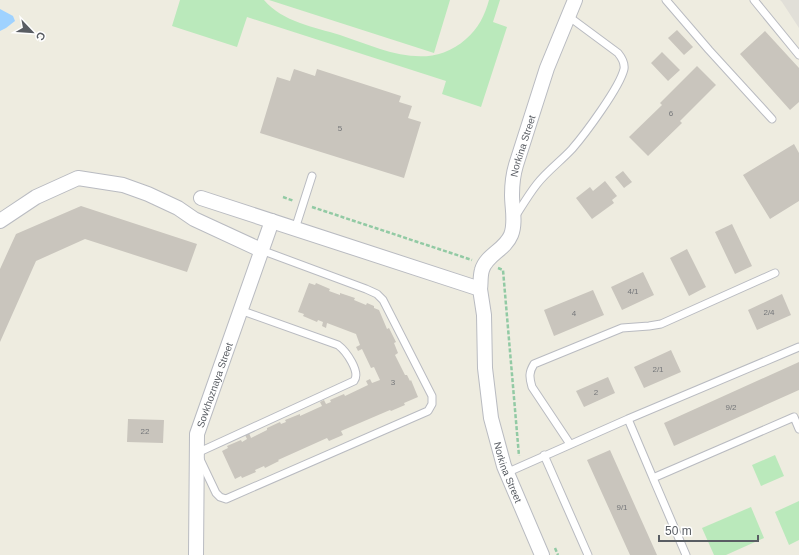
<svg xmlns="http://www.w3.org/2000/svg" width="799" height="555" viewBox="0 0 799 555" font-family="Helvetica,sans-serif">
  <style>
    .industrial { fill: #e1dfd8 }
    .green { fill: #bae9bb }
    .water { fill: #9fd2ff }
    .building { fill: #c9c5bd }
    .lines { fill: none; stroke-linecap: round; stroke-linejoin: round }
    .service-casing { stroke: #b9bbc1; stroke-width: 9 }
    .minor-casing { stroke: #b9bbc1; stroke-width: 16 }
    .path { stroke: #92caa4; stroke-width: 2.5; stroke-dasharray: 4 2; stroke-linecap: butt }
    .service { stroke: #fff; stroke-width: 7 }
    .minor { stroke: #fff; stroke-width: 14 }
    .labels { text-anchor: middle; stroke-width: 3; stroke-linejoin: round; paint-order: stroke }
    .number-label { font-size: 8px; fill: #75777a }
    .street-label { font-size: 10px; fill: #595d63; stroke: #fff }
  </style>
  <rect width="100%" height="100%" fill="#eeece0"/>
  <path class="industrial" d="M780,0H799V28L782,2Z"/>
  <path class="green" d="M180,0H264C283,22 314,27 340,35C382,49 428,73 466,39C478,29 485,15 489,0H500L493,22L507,27L481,107L442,94L446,81L247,17L237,47L172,26Z
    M269,0H450L434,53Z
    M775,455L784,476L761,486L752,465Z
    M799,501V540L789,545L775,512Z
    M751,507L764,538L726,555H714L702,528Z"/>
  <path class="water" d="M0,9L13,16L15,21L6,28L0,31Z"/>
  <path class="building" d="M677,30L693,47L684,55L668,38Z
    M765,31L799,68V102L790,110L740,54Z
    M662,52L680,70L668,81L651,63Z
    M697,66L716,85L680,121L682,123L648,156L629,137L662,105L660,103Z
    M294,69L315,76L317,69L401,96L399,102L412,106L408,118L421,122L404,178L260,133L277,77L290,81Z
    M794,144L799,153V201L770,219L743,175Z
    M623,171L632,182L624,188L615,177Z
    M605,181L617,196L612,200L614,203L592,219L576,198L590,187L593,191Z
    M81,206L197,244L187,272L85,239L36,261L0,342V269L16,234Z
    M732,224L752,266L735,274L715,232Z
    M687,249L706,287L689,296L670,258Z
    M643,272L654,295L622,310L611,287Z
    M309,283L315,285L316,283L330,289L329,291L340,295V293L355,298L354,300L366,305L367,303L374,306V308L379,310L387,329L389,328L396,342L394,343L398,353L395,355L405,375H407L410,381L411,380L418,397L404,403L405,405L391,411L390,410L341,431L343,435L329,441L327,438L278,460L279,461L265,468L264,466L255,470L256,472L242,478L241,476L235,479L222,451L228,448L227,446L241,440L242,442L247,439L245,435L249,433L251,438L267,430V428L280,422L281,424L286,422L285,420L300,414V416L322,406L320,402L324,400L326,404L331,402L330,400L344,394L345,396L368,385L366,381L370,379L372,383L380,380L374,367L371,368L362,349L358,351L356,347L360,345L356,334L327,323L326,328L322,326L323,322L318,320L317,322L303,316L304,314L298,312Z
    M593,290L604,315L554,336L544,310Z
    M782,294L791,315L757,330L748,310Z
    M671,350L681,372L644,388L634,367Z
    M799,362V390L674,446L664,423Z
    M608,377L615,393L584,407L576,391Z
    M128,419L164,420L163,443L127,442Z
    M610,450L657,555H630L587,460Z"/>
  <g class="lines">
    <defs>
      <path id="service" d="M666,0L709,50L772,119
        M754,0L799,55
        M515,217C522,206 529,194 537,184C547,171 561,161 572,149C585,134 620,87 624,69C625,63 622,58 618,53L568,16
        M295,229L312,176
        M240,310L338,345C346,351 361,372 354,381L197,453L216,493L220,497L226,499L428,411L432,404V396L383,300L377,294L366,289L261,250
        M570,444L532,387C529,377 529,372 534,364L622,328L649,326L661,324L775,273
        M544,455L588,555
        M506,473L628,419
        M653,478L628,419L799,347
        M686,555L653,478L794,417L799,429"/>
      <g id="minor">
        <path id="s1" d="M201,198L480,289L484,315L485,368L491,418L504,466L542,555"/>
        <path d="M0,221L36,197L78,178L123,185L148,194L178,208L194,219L261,250"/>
        <path id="s2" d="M480,289C481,283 480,276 482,270C486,255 505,250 511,235C516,223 512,208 512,195C512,185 513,175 516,165L547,68L575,0"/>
        <path id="s3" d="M196,555L197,434L272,221"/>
      </g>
    </defs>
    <use href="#service" class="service-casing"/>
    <use href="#minor" class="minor-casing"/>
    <path class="path" d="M283,197L294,201
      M312,207L472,260
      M498,268L503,270L519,456
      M555,548L558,555"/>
    <use href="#service" class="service"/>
    <use href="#minor" class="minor"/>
  </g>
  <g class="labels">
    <g class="number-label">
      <text x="671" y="116">6</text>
      <text x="340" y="131">5</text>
      <text x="633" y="294">4/1</text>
      <text x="769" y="315">2/4</text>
      <text x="574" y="316">4</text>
      <text x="658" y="372">2/1</text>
      <text x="393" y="385">3</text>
      <text x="596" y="395">2</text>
      <text x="731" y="410">9/2</text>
      <text x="145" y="434">22</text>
      <text x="622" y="510">9/1</text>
    </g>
    <g class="street-label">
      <text dy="4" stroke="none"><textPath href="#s2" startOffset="156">Norkina Street</textPath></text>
      <text dy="4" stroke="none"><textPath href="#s3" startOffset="173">Sovkhoznaya Street</textPath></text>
      <text dy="4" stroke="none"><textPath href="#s1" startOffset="480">Norkina Street</textPath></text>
    </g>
  </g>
  <g transform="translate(32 32) rotate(115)" stroke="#ffffff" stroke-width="3" paint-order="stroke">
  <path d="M0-3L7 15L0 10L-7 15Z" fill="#595d63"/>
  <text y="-6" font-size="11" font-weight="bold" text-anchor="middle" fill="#595d63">С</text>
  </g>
  <path d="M659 535v6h99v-6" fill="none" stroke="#595d63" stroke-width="2"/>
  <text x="665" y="535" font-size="12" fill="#595d63" stroke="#ffffff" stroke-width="3" paint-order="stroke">50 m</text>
</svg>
